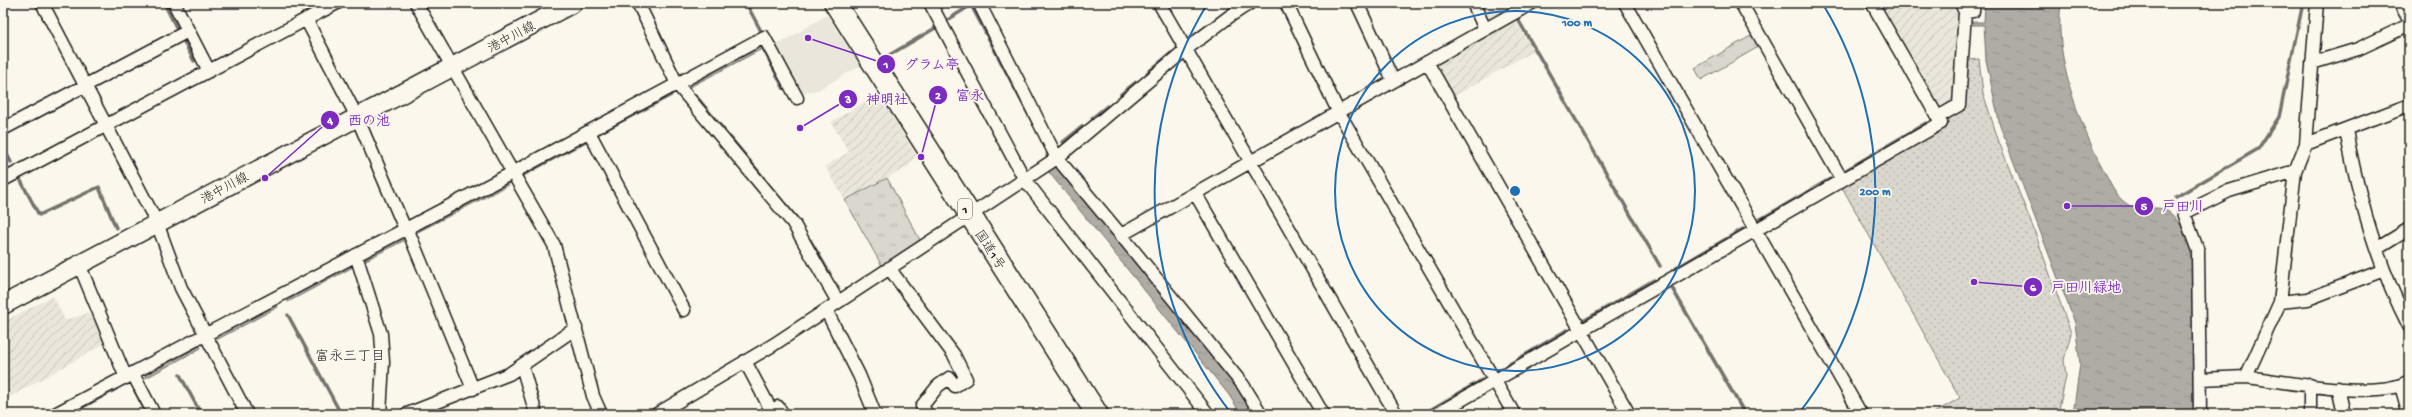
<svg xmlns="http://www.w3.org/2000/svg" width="2412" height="417" viewBox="0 0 2412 417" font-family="'Gochi Hand','Klee One',sans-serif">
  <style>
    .built { fill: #eae6dc }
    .industrial { fill: url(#industrial-furrows) }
    .grass { fill: url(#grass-tufts); stroke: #7b7a75 }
    .park { fill: url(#park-dots); stroke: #7b7a75 }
    .water { fill: url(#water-ripples); stroke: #74726e }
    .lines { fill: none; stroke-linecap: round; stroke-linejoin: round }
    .stream { stroke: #74726e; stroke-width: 3.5 }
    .minor-casing { stroke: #1c1c1c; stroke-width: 15 }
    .secondary-casing { stroke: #1c1c1c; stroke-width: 21 }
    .trunk-casing { stroke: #1c1c1c; stroke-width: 24 }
    .minor { stroke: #fbf7ec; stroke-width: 12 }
    .secondary { stroke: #fbf7ec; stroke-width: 18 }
    .trunk { stroke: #fbf7ec; stroke-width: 21 }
    .ring { fill: none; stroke: #1f6fb2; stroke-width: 2 }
    .labels { text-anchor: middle; stroke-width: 3.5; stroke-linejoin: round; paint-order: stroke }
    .shield { fill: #fbf7ec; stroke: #5f5e5a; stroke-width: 1 }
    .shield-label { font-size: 12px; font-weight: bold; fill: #1c1c1c }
    .street-label { font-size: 13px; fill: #1c1c1c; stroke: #fbf7ec }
    .neighbourhood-label { font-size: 14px; fill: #1c1c1c; stroke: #fbf7ec }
    .centre { fill: #1f6fb2; stroke: #fbf7ec; stroke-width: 2 }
    .ring-label { font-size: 12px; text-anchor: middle; font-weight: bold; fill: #1f6fb2; stroke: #fbf7ec; stroke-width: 3.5; stroke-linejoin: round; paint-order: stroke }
    .leader { fill: none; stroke: #7b2cbf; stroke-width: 1.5 }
    .callout-dot { fill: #7b2cbf; stroke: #fbf7ec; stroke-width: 1.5 }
    .mark-label { font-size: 12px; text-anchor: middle; font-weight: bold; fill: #fff }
    .callout-label { font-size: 14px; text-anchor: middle; font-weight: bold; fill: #7b2cbf; stroke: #fbf7ec; stroke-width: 3.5; stroke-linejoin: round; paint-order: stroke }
  </style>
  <defs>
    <pattern id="industrial-furrows" width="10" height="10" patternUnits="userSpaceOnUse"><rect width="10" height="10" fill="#eae6dc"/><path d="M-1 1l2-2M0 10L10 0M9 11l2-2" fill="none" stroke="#c8c5bc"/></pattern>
    <pattern id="grass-tufts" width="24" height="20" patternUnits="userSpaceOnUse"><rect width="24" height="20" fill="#dad7ce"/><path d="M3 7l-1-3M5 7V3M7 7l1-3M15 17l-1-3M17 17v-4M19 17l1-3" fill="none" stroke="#bab8b0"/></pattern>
    <pattern id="park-dots" width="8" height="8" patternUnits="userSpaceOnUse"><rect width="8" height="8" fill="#dad7ce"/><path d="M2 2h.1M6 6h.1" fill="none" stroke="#bab8b0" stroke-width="1.8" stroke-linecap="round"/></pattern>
    <pattern id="water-ripples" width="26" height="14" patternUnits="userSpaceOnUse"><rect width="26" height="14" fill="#afaca5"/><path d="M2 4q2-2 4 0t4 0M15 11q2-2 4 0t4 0" fill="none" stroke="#96938d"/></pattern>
  </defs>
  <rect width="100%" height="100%" fill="#fbf7ec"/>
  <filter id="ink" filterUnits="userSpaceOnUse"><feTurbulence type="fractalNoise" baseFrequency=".025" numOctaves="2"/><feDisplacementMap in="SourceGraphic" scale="8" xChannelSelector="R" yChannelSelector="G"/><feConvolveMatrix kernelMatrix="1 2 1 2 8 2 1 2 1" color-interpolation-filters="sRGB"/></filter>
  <g filter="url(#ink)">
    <path class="built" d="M827,15L860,66L818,90L799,93L774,47Z"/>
    <path class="industrial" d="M1476,3H1518L1488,19L1483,16Z
      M1881,3H1954L1959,12L1954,103L1941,108Z
      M1514,18L1533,51L1453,97L1435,66L1436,63Z
      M878,94L916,155L908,167L845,200L825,166L849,152L831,122Z
      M53,296L65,320L94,311L106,343L3,401V322Z"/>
    <path class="grass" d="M1754,34L1760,46L1701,80L1695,68Z
      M887,178L920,240L882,266L845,200Z"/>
    <path class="park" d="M1979,59L1983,93L1999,142L2034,230L2071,333L2064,360L2066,376L2058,414H1932L1960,398L1842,187L1948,125L1950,115L1963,109L1969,60Z"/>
    <path class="water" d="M1985,3H2061C2054,56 2078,120 2102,167C2107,177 2113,192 2122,200C2136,212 2141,208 2156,208C2177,208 2188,238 2193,255L2195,414H2073L2080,364L2075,323L2000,126L1986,60L1984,25H1972V22H1984Z
      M763,46L785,88L783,90L762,49L690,87L688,84Z
      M671,94L672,96L596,136V135Z
      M588,137L590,140L522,177V174Z
      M1046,153L1051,155L1057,167L1238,389L1254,414H1241L1229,395L1048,171Z
      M507,181L509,185L416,233L417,229Z
      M406,236L407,239L366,260L365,257Z
      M351,265L353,267L288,302L286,299Z
      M277,304L278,307L218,339L216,336Z
      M200,346L201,348L146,378L145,375Z"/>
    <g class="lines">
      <path class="stream" d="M164,3L177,29
        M298,3L301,9
        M746,3L761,31
        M970,3L1034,125
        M1516,16L1660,266
        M946,21L971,5
        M182,38L194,61
        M1187,41L1229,10
        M886,57L937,27
        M1147,73L1171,53
        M1121,94L1136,82
        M696,96L724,130
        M1092,118L1107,106
        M730,137L763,177
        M1063,142L1083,126
        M3,147L11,162
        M1846,170L1926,123
        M21,181L39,215L99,187L116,228
        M768,184L800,222
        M2176,197L2258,149L2279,117L2303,3
        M1759,220L1830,179
        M810,240L830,274
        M1673,270L1743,229
        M835,283L838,287
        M1672,288L1745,414
        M677,309L681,317
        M288,315L341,414
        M1585,320L1654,280
        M1498,371L1567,330
        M180,375L201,414
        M135,391L147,414
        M70,414L116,389
        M1423,414L1482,380"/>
      <defs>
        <path id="minor" d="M42,3L157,223L181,288L247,414
          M174,3L209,71
          M416,3L554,245L593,396L601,414
          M638,3L677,84L793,223L838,302
          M930,3L1025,180L1208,414
          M979,3L1057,158L1121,235L1532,3
          M1159,3L1396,414
          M1286,3L1338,111L1514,414
          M1357,3L1393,80
          M1473,3L1485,29
          M1625,3L1861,414
          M1741,3L1842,180
          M2317,3L2306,144L2295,171L2280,302L2246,377C2284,381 2378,401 2409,381
          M2400,3L2409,20
          M1965,12L1973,11L1974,3
          M306,19L357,117L405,229
          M1427,62L1629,414
          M2312,63L2358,49L2409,25
          M1938,117L1959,105L1965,12L1961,3
          M3,129L188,31
          M2346,130C2358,196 2378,266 2409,326
          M589,132L684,310
          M2306,144L2409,105
          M3,180L337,3
          M1195,193L1323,414
          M407,228L473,389
          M1121,235L1243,385L1261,414
          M2378,248L2409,229
          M356,255L381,334L383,362L380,414
          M79,264L126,378
          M889,268L954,355L966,379L955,386L949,378L938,386L922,406L927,414
          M2280,302L2308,299L2384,270
          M826,310L859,375L875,414
          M745,361L771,410L778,407L783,414
          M522,366L536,414
          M133,374L154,414
          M2201,379L2246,377
          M2401,386L2409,414
          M2338,388L2344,414
          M55,414L512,173L764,37L797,98
          M407,414L509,374L576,328
          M657,414L773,345L1057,158L1185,50L1230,16L1250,3
          M1437,414L1941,123L1872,3
          M2200,414L2198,251L2184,213L2229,191L2295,171
          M2310,414V385"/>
        <path id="secondary" d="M3,305L573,3"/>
        <path id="trunk" d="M835,3L1097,414"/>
      </defs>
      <use href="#minor" class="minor-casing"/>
      <use href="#secondary" class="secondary-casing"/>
      <use href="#trunk" class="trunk-casing"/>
      <use href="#minor" class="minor"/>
      <use href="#secondary" class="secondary"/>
      <use href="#trunk" class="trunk"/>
    </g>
  </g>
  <g class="ring">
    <circle cx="1515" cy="191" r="180"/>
    <path d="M1231 413A360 360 0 0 1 1206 6M1824 6A360 360 0 0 1 1799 413"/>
  </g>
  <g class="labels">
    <rect class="shield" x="958" y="199" width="14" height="20" rx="3"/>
    <g class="shield-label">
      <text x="965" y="213">1</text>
    </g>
    <g class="street-label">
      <text transform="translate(511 36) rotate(-28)" y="5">港中川線</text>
      <text transform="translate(224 187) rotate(-28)" y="5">港中川線</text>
      <text transform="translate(991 249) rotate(57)" y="5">国道1号</text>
    </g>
    <g class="neighbourhood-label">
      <text x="350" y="360">富永三丁目</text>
    </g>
  </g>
  <circle cx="1515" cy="191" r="6" class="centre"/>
  <g class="ring-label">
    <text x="1577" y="26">100 m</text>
    <text x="1875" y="195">200 m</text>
  </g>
  <path class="leader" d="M808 38L886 64M921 157L938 95M800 128L848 99M265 178L330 120M2067 206L2144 206M1974 282L2033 287"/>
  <g class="callout-dot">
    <circle cx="808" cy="38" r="4"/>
    <circle cx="921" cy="157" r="4"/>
    <circle cx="800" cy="128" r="4"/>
    <circle cx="265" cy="178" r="4"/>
    <circle cx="2067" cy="206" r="4"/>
    <circle cx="1974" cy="282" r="4"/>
    <circle cx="886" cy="64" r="10"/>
    <circle cx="938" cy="95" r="10"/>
    <circle cx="848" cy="99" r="10"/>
    <circle cx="330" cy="120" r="10"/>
    <circle cx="2144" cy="206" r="10"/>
    <circle cx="2033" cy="287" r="10"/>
  </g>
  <g class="mark-label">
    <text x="886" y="68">1</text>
    <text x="938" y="99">2</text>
    <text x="848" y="103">3</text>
    <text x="330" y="124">4</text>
    <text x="2144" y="210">5</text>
    <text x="2033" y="291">6</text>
  </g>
  <g class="callout-label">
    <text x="932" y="69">グラム亭</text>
    <text x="970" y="100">富永</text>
    <text x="887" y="104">神明社</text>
    <text x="369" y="125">西の池</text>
    <text x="2183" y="211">戸田川</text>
    <text x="2086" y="292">戸田川緑地</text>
  </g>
  <rect width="2412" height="417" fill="none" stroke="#fbf7ec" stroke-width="16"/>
  <rect x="8" y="8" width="2396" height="401" fill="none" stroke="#1c1c1c" stroke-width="1.5" filter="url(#ink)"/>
</svg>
